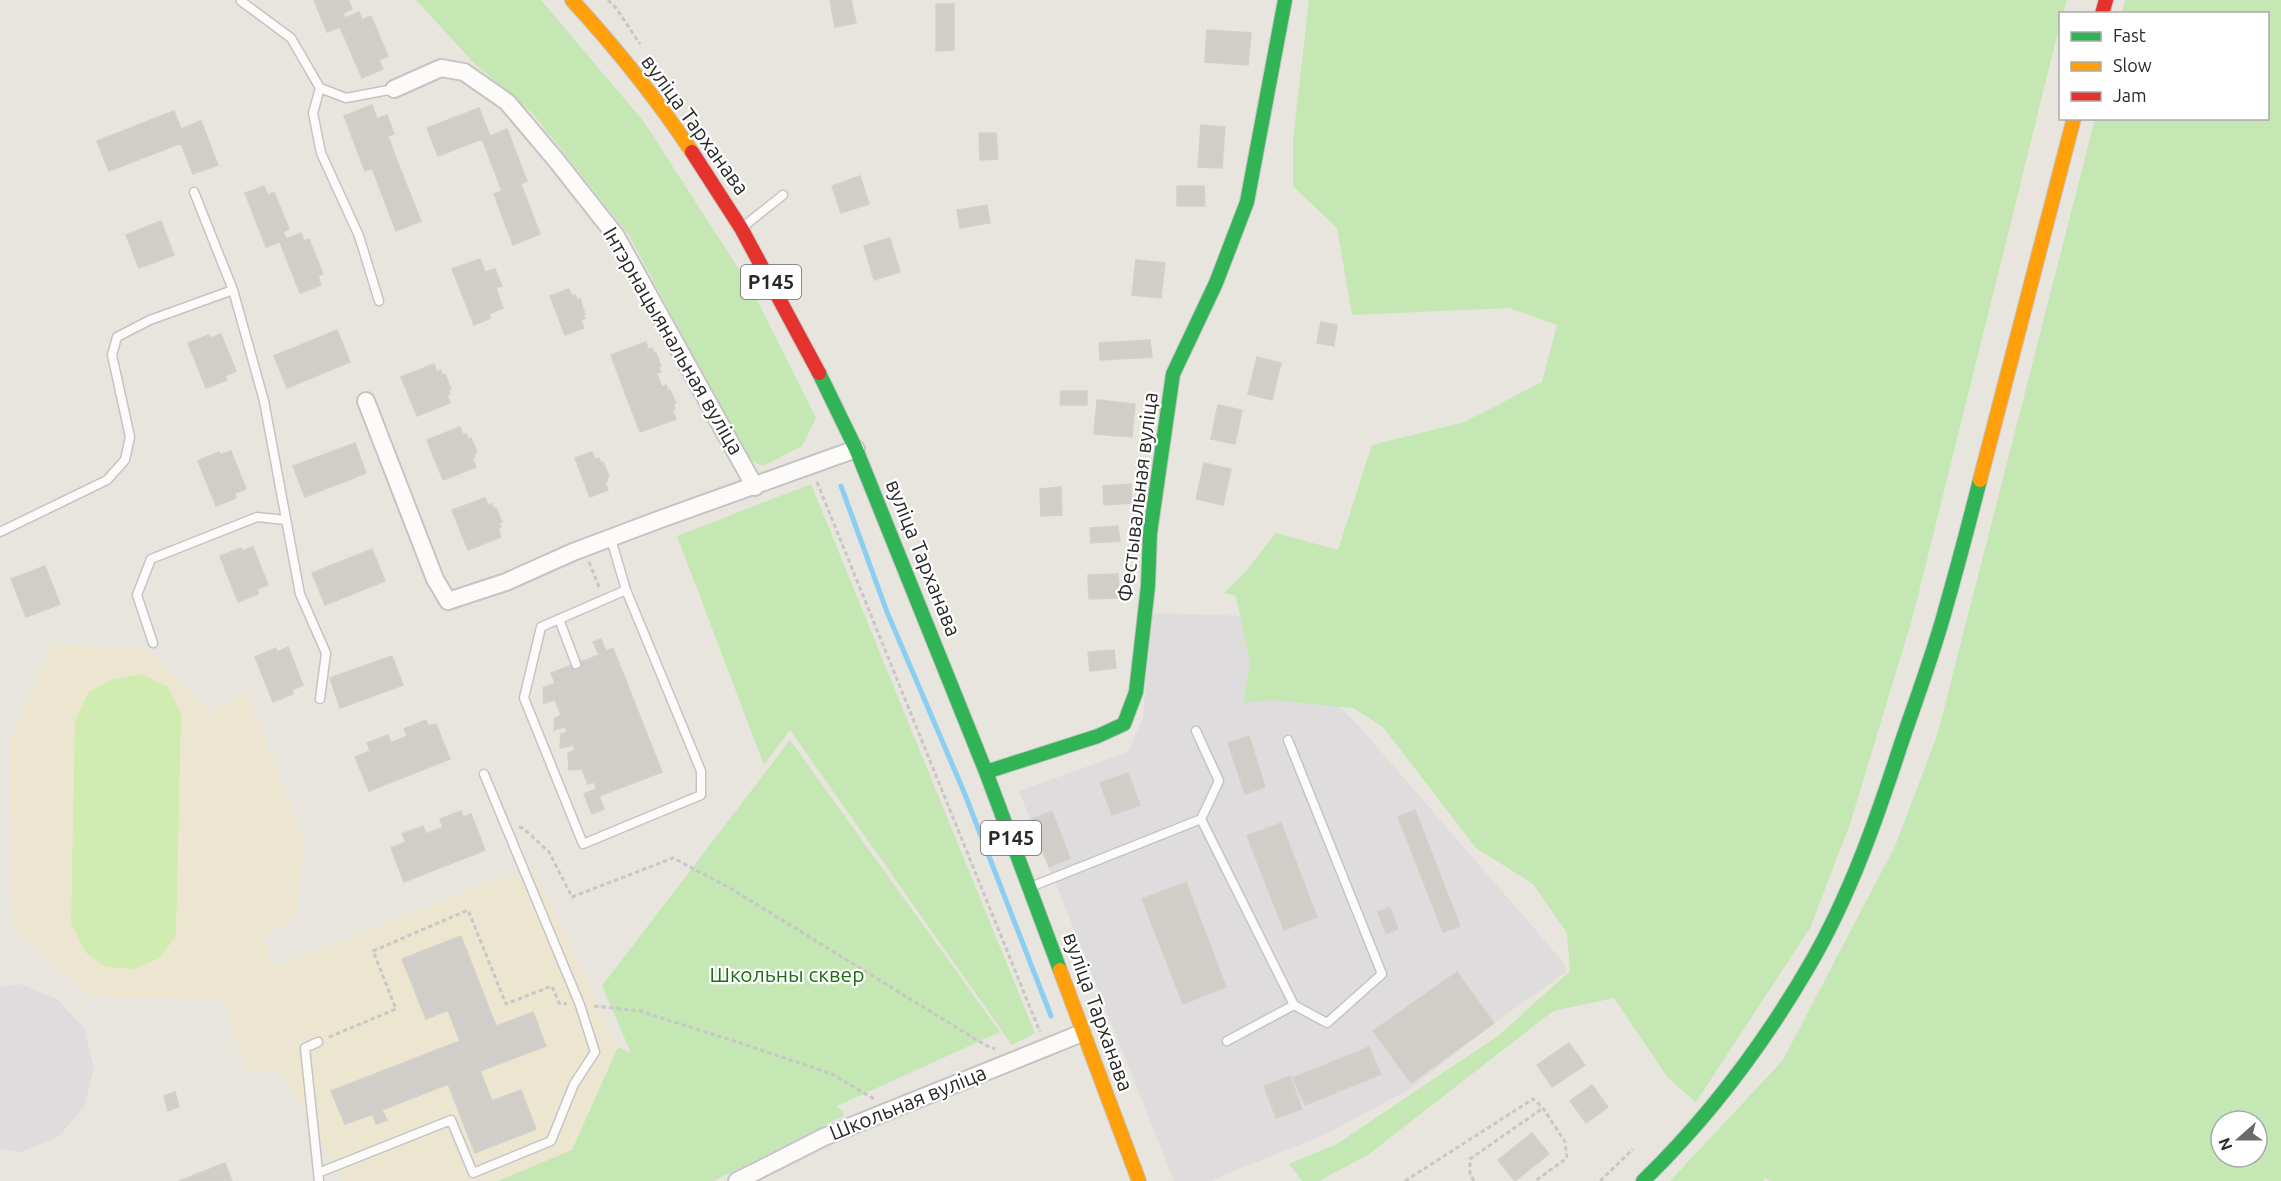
<svg xmlns="http://www.w3.org/2000/svg" width="2281" height="1181" viewBox="0 0 2281 1181" font-family="Ubuntu,sans-serif">
  <style>
    .industrial { fill: #dedcdd }
    .education { fill: #ece6d1 }
    .green { fill: #c4e7b3; fill-rule: evenodd }
    .pitch { fill: #d0ecb0 }
    .lines { fill: none; stroke-linecap: round; stroke-linejoin: round }
    .stream { stroke: #8acef1; stroke-width: 5 }
    .building { fill: #d1cec9; stroke: #d3d0ca; stroke-width: 1.5 }
    .lane-casing { stroke: #c5c4c4; stroke-width: 11 }
    .street-casing { stroke: #c5c4c4; stroke-width: 20 }
    .fast-casing { stroke: #c5c4c4; stroke-width: 16 }
    .slow-casing { stroke: #c5c4c4; stroke-width: 16 }
    .jam-casing { stroke: #c5c4c4; stroke-width: 16 }
    .path { stroke: #c8c7c6; stroke-width: 3; stroke-dasharray: 4.5 3; stroke-linecap: butt }
    .lane { stroke: #fcfbfa; stroke-width: 8 }
    .street { stroke: #fcfbfa; stroke-width: 16 }
    .fast { stroke: #30b455; stroke-width: 14 }
    .slow { stroke: #ff9f0a; stroke-width: 14 }
    .jam { stroke: #e5322d; stroke-width: 14 }
    .labels { text-anchor: middle; stroke-width: 4.5; stroke-linejoin: round; paint-order: stroke }
    .shield { fill: #fff; stroke: #696969; stroke-width: 1.5 }
    .shield-label { font-size: 20px; font-weight: bold; fill: #292929 }
    .street-label { font-size: 21px; fill: #292929; stroke: #fff }
    .park-label { font-size: 21px; fill: #1e6c13; stroke: #fff }
  </style>
  <rect width="100%" height="100%" fill="#e8e5de"/>
  <path class="industrial" d="M1152,613L1247,616L1357,724L1564,963L1566,972L1494,1023L1410,1089L1326,1134L1209,1181H1174L1019,791L1128,752L1143,717Z
    M20,984L57,999L84,1028L94,1068L84,1107L58,1137L20,1152L0,1149V987Z"/>
  <path class="education" d="M52,644L150,650L209,711L247,693L304,838L297,917L265,936L273,967L532,865L618,1047L574,1149L498,1181H342L281,1072H246L223,999L89,996L11,925L10,740Z"/>
  <path class="green" d="M416,0H541L644,122L751,288L816,418L802,446L763,466L749,460L629,235L533,114L474,63Z
    M1309,0H2067L2063,13L2060,14V24L1913,616L1850,824L1810,928L1696,1102L1668,1078L1614,998L1553,1011L1369,1154L1319,1181H1302L1289,1164L1337,1144L1498,1036L1570,971L1567,933L1533,884L1476,848L1383,727L1353,708L1271,700L1243,703L1250,662L1236,596L1224,593L1246,571L1276,533L1338,550L1372,445L1465,422L1542,382L1557,325L1509,308L1352,315L1337,228L1293,186V139Z
    M2125,0H2281V1181H1771L1765,1178L1763,1181H1670L1783,1060L1895,846L1937,736L2095,119L2268,118V14L2122,13ZM2221,1121H2257V1157H2221Z
    M811,484L1035,1033L1012,1045L790,730L764,765L677,536Z
    M790,740L1000,1032L837,1106L845,1115L714,1181H498L572,1150L618,1047L631,1053L602,986Z"/>
  <path class="pitch" d="M142,674L168,687L181,713L176,936L160,958L134,969L106,967L86,953L71,923L75,721L88,693L110,680Z"/>
  <g class="lines">
    <path class="stream" d="M841,486L887,612L964,792L1051,1016"/>
  </g>
  <path class="building" d="M314,0H348L352,9L343,13L345,18L359,12L362,20L371,16L388,56L379,60L383,69L362,78L340,27L327,32Z
    M830,0H851L856,23L835,27Z
    M936,4H954V50L936,51Z
    M1207,30L1251,33L1248,65L1205,62Z
    M372,105L377,119L387,115L394,134L388,136L394,153L379,159L381,165L365,171L344,116Z
    M479,108L490,136L507,129L527,181L502,191L482,139L438,156L427,128Z
    M174,111L181,129L201,121L218,165L193,174L181,143L109,171L97,141Z
    M1201,125L1225,127L1222,168L1198,167Z
    M979,133H996L998,159L980,160Z
    M394,153L421,221L396,231L372,168L381,165L379,159Z
    M860,176L869,204L841,213L832,186Z
    M521,184L540,234L513,245L494,194Z
    M264,186L268,195L274,192L289,229L283,232L286,239L301,233L304,241L309,239L323,274L318,276L321,285L300,293L280,242L266,247L245,193Z
    M1177,186H1204L1205,206H1177Z
    M987,205L990,223L960,228L957,210Z
    M161,221L174,255L139,268L126,235Z
    M890,238L900,272L874,280L864,246Z
    M480,259L485,272L495,269L502,286L496,288L503,308L489,314L491,318L474,325L452,269Z
    M1136,260L1165,263L1161,298L1132,295Z
    M569,289L572,296L575,295L577,300L580,299L585,314L583,315L585,318L581,320L584,328L565,335L550,296Z
    M1321,322L1337,325L1334,346L1317,343Z
    M337,330L350,362L287,388L274,356Z
    M221,334L236,371L225,376L227,380L206,388L188,343L209,335L210,338Z
    M1150,340L1152,357L1100,360L1099,343Z
    M646,342L648,350L652,348L654,353H656L661,366L658,367L661,372L657,373L659,380L625,393L611,355Z
    M1257,357L1281,363L1272,400L1248,394Z
    M434,364L437,372L441,370L442,375L445,374L451,389L448,390L450,394L447,395L450,403L417,416L401,377Z
    M659,380L662,387L666,385L668,391L670,390L676,403L673,404L675,409L672,410L676,419L640,432L625,393Z
    M1061,391H1087V405H1060Z
    M1097,400L1135,404L1132,437L1094,434Z
    M1218,405L1242,410L1235,444L1211,439Z
    M460,427L463,435L466,434L468,439L471,438L477,452L474,453L475,457L472,458L476,467L443,480L427,440Z
    M355,443L366,473L305,497L293,466Z
    M231,451L246,489L235,493L236,498L216,506L198,461L219,452L220,455Z
    M592,452L595,459L599,458L601,463L603,462L609,476L607,477L608,481L605,482L608,490L590,497L575,458Z
    M1204,463L1231,469L1223,505L1196,499Z
    M1131,484L1132,503L1104,505L1103,486Z
    M1061,487L1062,515L1041,516L1040,489Z
    M485,498L488,505L492,504L493,509L496,508L502,522L499,523L501,527L498,529L501,537L468,550L452,510Z
    M1118,526L1120,541L1091,543L1090,528Z
    M253,547L268,585L257,589L258,594L238,602L220,556L241,548L242,551Z
    M372,549L385,581L325,605L312,573Z
    M45,566L60,604L26,617L11,579Z
    M1118,574L1120,598L1089,599L1088,575Z
    M601,639L606,651L613,648L662,772L599,796L594,782L588,784L582,769L569,770L568,753L575,750L573,745L560,748L561,734L567,732L565,727L554,730L555,718L561,715L555,700L544,703L543,688L555,683L551,673L599,655L593,642Z
    M288,647L303,685L292,690L293,694L273,702L255,657L276,648L277,652Z
    M1114,650L1116,668L1090,671L1088,652Z
    M392,656L403,685L340,708L330,678Z
    M426,720L428,726L436,724L450,759L369,791L355,757L370,751L367,743L388,735L391,743L407,736L404,729Z
    M1249,736L1265,787L1245,794L1228,743Z
    M1128,773L1140,805L1112,815L1100,783Z
    M596,789L604,809L592,814L584,794Z
    M1415,810L1460,926L1443,932L1398,817Z
    M461,811L463,817L471,814L485,850L404,882L391,848L406,842L402,834L423,826L426,834L443,827L440,819Z
    M1052,811L1070,858L1049,867L1030,820Z
    M1281,823L1317,917L1284,930L1247,836Z
    M1186,882L1226,987L1183,1004L1142,899Z
    M1390,907L1398,929L1386,934L1378,912Z
    M461,936L496,1026L533,1012L546,1046L480,1071L492,1101L521,1090L536,1129L475,1153L448,1084L382,1110L387,1120L376,1124L373,1114L345,1124L331,1091L460,1041L448,1010L426,1019L402,959Z
    M1457,972L1494,1023L1411,1083L1373,1031Z
    M1569,1043L1585,1065L1552,1087L1537,1065Z
    M1369,1047L1381,1074L1305,1105L1293,1078Z
    M1290,1076L1302,1109L1276,1118L1264,1086Z
    M1592,1085L1608,1107L1586,1123L1570,1101Z
    M175,1092L179,1107L168,1111L164,1096Z
    M1532,1133L1549,1154L1515,1181L1498,1160Z
    M225,1163L232,1181H179Z"/>
  <g class="lines">
    <defs>
      <path id="lane" d="M241,1L291,38L320,88L346,98L394,89
        M320,88L313,113L321,153L359,236L379,301
        M194,192L233,290L264,401L300,594L326,653L320,699
        M744,226L783,195
        M0,532L107,480L125,460L130,437L112,355L117,337L150,320L233,290
        M611,539L626,590L701,771V795L583,844L524,698L541,627L626,590
        M559,619L576,664
        M153,643L137,595L151,559L257,517L286,520
        M1201,819L1294,1005L1327,1023L1382,974L1288,740
        M1033,886L1201,819L1219,781L1196,731
        M1227,1041L1294,1005
        M318,1042L305,1048L319,1181
        M318,1173L451,1120L473,1173L551,1141L574,1084L595,1052L580,1005L484,774"/>
      <path id="street" d="M394,89L441,68L464,72L507,102L556,160L616,236L755,487
        M366,401L435,579L448,601L506,582L573,552L658,520L856,449
        M737,1181L824,1137L1082,1033"/>
      <path id="fast" d="M819,373L856,449L986,772L1060,970
        M986,772L1098,736L1124,724L1136,692L1148,586L1150,533L1173,374L1216,283L1247,202L1285,0
        M1643,1181C1708,1118 1763,1045 1809,966C1850,896 1877,818 1902,741C1917,697 1934,652 1946,607C1958,565 1969,523 1980,480"/>
      <path id="slow" d="M572,0C615,47 657,99 692,152
        M1980,480L2074,118
        M1060,970L1139,1181"/>
      <path id="jam" d="M2102,14L2106,0
        M692,152L741,228L819,373"/>
    </defs>
    <use href="#lane" class="lane-casing"/>
    <use href="#street" class="street-casing"/>
    <use href="#fast" class="fast-casing"/>
    <use href="#slow" class="slow-casing"/>
    <use href="#jam" class="jam-casing"/>
    <path class="path" d="M608,0L616,8L640,44
      M817,482L1040,1032
      M589,562L600,589
      M519,827L523,828L549,852L572,897L673,858L730,888L985,1045L995,1049
      M594,1006L640,1011L746,1045L832,1074L874,1099
      M329,1037L396,1009L373,951L468,910L506,1004L552,986L559,1003L567,1004
      M1405,1181L1533,1099L1543,1108L1565,1142L1567,1158L1535,1181
      M1474,1181L1470,1174V1159L1543,1108
      M1600,1181L1633,1149"/>
    <use href="#lane" class="lane"/>
    <use href="#street" class="street"/>
    <use href="#fast" class="fast"/>
    <use href="#slow" class="slow"/>
    <use href="#jam" class="jam"/>
  </g>
  <g class="labels">
    <g class="shield">
      <rect x="741" y="265" width="60" height="34" rx="4.5"/>
      <rect x="981" y="821" width="60" height="34" rx="4.5"/>
    </g>
    <g class="shield-label">
      <text x="771" y="289">Р145</text>
      <text x="1011" y="845">Р145</text>
    </g>
    <g class="street-label">
      <text transform="translate(695 125) rotate(54)" y="7">вуліца Тарханава</text>
      <text transform="translate(673 341) rotate(60)" y="7">Інтэрнацыянальная вуліца</text>
      <text transform="translate(1138 497) rotate(-83)" y="7">Фестывальная вуліца</text>
      <text transform="translate(923 558) rotate(68)" y="7">вуліца Тарханава</text>
      <text transform="translate(1098 1012) rotate(70)" y="7">вуліца Тарханава</text>
      <text transform="translate(908 1103) rotate(-22)" y="7">Школьная вуліца</text>
    </g>
    <g class="park-label">
      <text x="787" y="982">Школьны сквер</text>
    </g>
  </g>
  <rect x="2059" y="12" width="210" height="108" fill="#ffffff" stroke="#a9a9a9" stroke-width="1.5"/>
  <rect x="2071" y="32" width="30" height="9" fill="#30b455" stroke="#a9a9a9" stroke-width="1.5"/>
  <text x="2113" y="42" font-size="18" fill="#292929">Fast</text>
  <rect x="2071" y="62" width="30" height="9" fill="#ff9f0a" stroke="#a9a9a9" stroke-width="1.5"/>
  <text x="2113" y="72" font-size="18" fill="#292929">Slow</text>
  <rect x="2071" y="92" width="30" height="9" fill="#e5322d" stroke="#a9a9a9" stroke-width="1.5"/>
  <text x="2113" y="102" font-size="18" fill="#292929">Jam</text>
  <g transform="translate(2239 1139) rotate(249)"><circle r="28" fill="#ffffff" stroke="#a9a9a9" stroke-width="1.5"/>
  <path d="M0-4.5L10 22L0 15L-10 22Z" fill="#6c6b68"/>
  <text y="-9" font-size="16" font-weight="bold" text-anchor="middle" fill="#292929">N</text>
  </g>
</svg>
